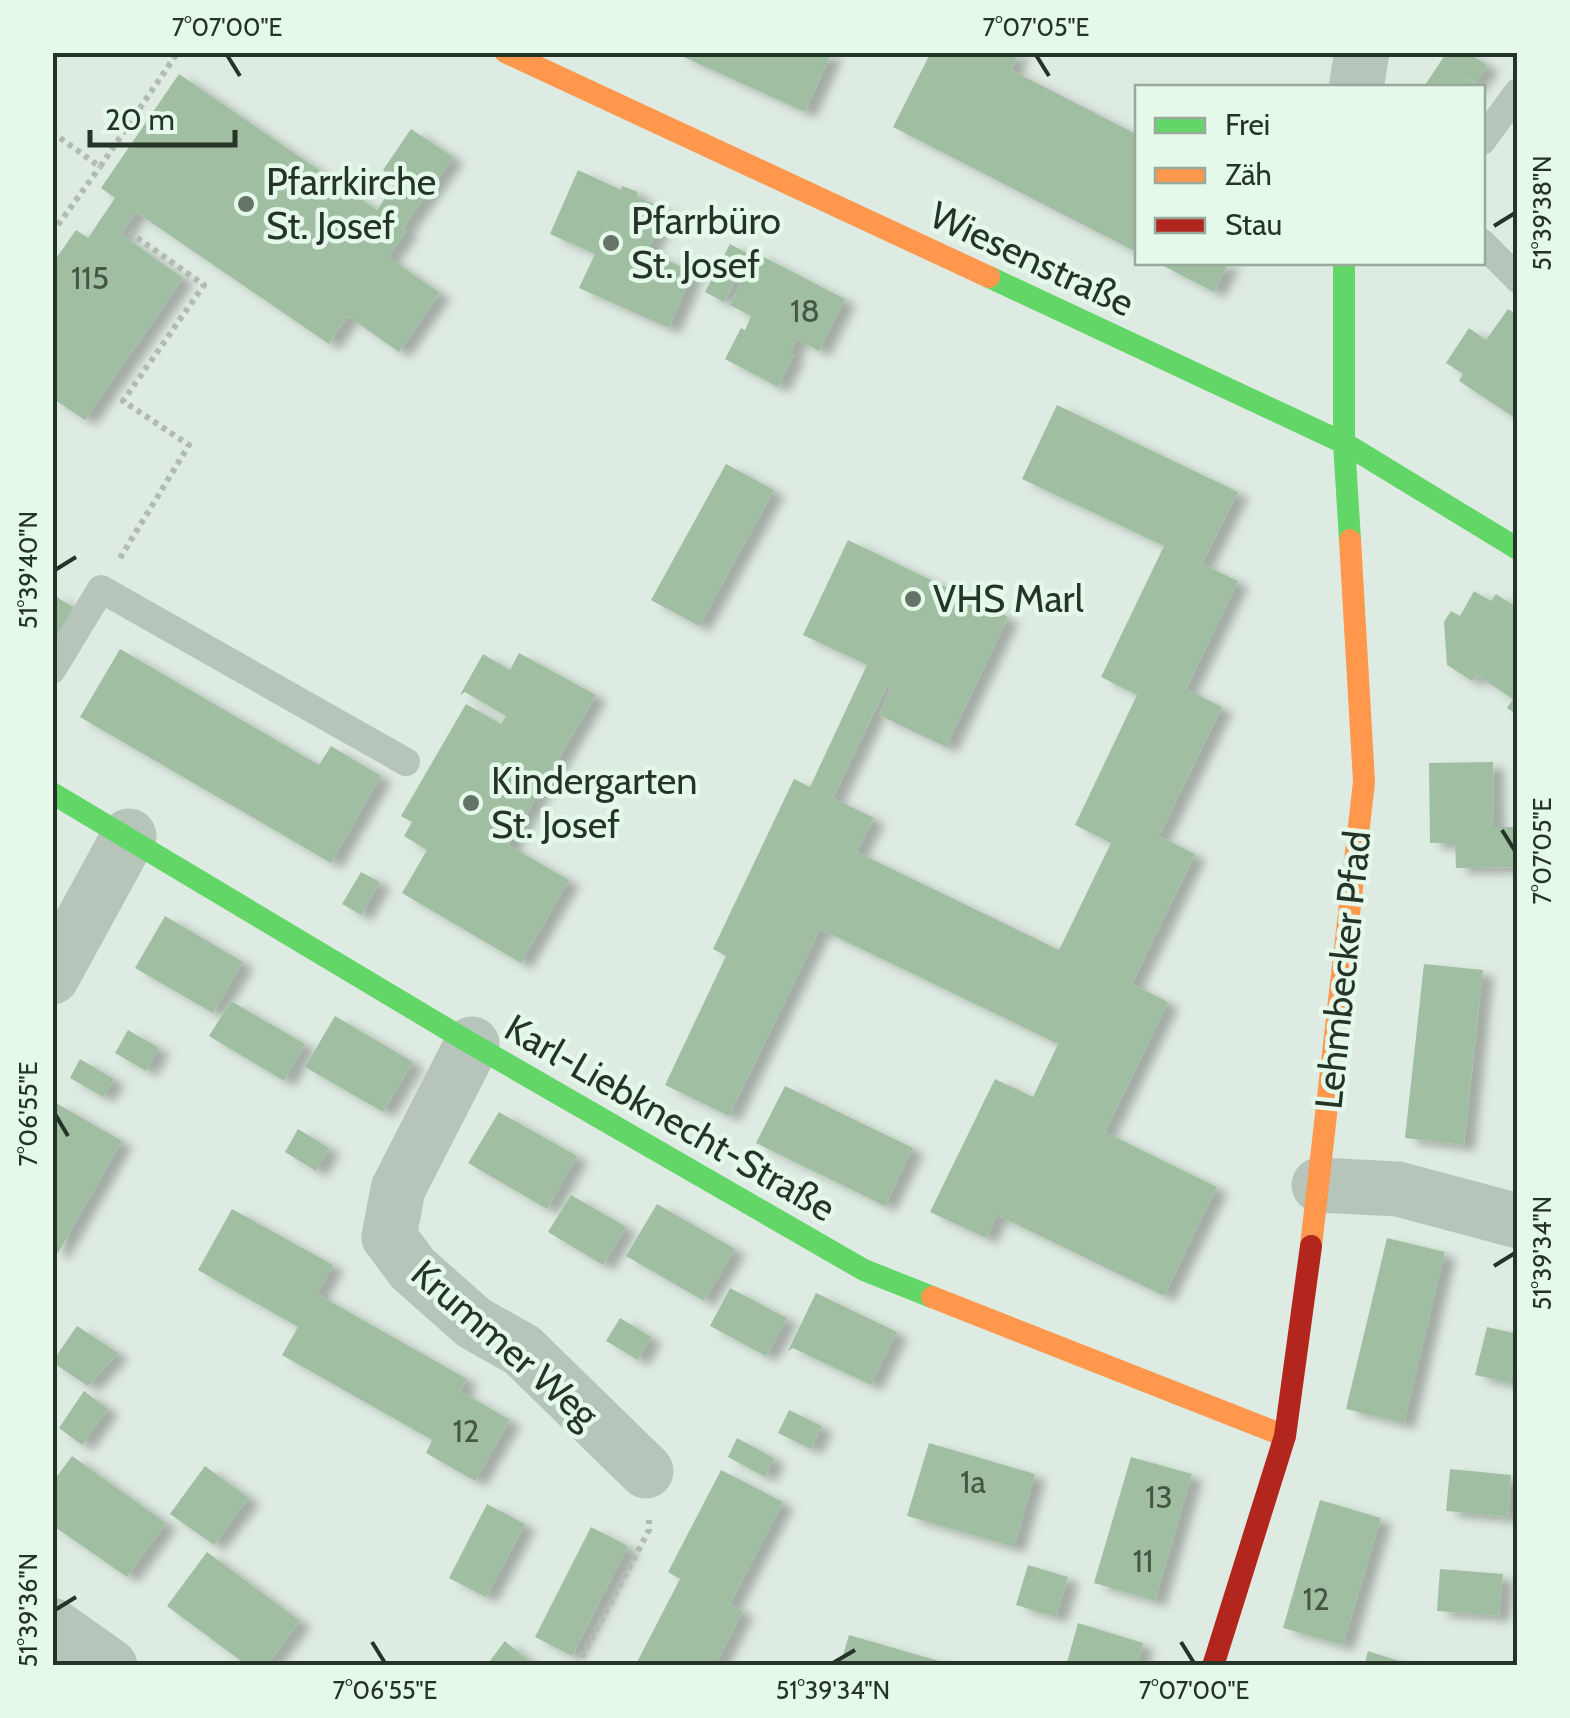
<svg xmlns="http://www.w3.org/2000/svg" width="1570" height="1718" viewBox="0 0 1570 1718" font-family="Cabin,sans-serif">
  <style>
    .building { fill: #a0bea2; filter: url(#shadow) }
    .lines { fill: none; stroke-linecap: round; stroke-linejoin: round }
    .path { stroke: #b0bcb2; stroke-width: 6; stroke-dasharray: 5 5; stroke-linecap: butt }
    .lane { stroke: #b7c4ba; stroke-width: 28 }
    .street { stroke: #b7c4ba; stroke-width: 55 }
    .fast { stroke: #63d668; stroke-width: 22 }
    .slow { stroke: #ff974d; stroke-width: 22 }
    .jam { stroke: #b3261e; stroke-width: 22 }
    .ticks { fill: none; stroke: #263427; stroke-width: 4 }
    .poi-dot { fill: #667468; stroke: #e4f9ea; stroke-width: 4 }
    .labels { text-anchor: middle; stroke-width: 9; stroke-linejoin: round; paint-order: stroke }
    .number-label { font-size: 32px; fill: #445646 }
    .poi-label { font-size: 38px; fill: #263427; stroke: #e4f9ea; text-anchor: start }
    .street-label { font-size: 38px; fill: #263427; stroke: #e4f9ea }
    .neatline { fill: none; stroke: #263427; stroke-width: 4 }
    .ticks-label { font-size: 25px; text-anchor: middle; fill: #263427 }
  </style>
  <defs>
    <filter id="shadow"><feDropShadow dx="11" dy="6" stdDeviation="5" flood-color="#0004"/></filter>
  </defs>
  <rect width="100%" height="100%" fill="#deebe2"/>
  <path class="building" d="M673,52H832L805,112Z
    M931,52H1019L1011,70L1138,135V253L893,127Z
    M1447,52H1467L1488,66L1476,83L1459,72L1475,84L1473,88H1423Z
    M179,74L377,210L397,180L383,170L411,129L453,157L403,228L407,231L388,257L440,293L399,352L348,316L329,344L136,212L121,234L183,278L85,420L52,398V264L76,230L88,238L115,198L101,188Z
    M578,170L621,190L622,186L638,192L637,197L666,209L648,251L693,272L669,328L579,288L595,254L550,234Z
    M730,244L749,254L724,302L705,292Z
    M756,253L845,299L819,351L797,339L790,354L794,355L778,387L725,359L741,328L745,330L751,316L730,305Z
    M1156,262H1229L1214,292Z
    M1508,309L1518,315V420L1459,381L1463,374L1446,363L1469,328L1486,340Z
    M1057,405L1238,492L1202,564L1238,581L1186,689L1222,707L1159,836L1195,854L1132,984L1168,1002L1105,1132L1217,1187L1164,1296L997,1215L986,1238L930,1212L995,1079L1033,1097L1058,1044L820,929L729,1116L665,1085L726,956L713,949L794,779L810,787L867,665L803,635L848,540L1008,617L946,747L879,715L891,688L887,686L833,798L874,818L857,852L1059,950L1111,843L1075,825L1137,695L1101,677L1164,546L1022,479Z
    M726,464L774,490L699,626L651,600Z
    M1474,591L1491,601L1496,594L1518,608V715L1507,708L1513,699L1477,675L1472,681L1447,665L1444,622L1451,611L1460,616Z
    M52,594L76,609L52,648Z
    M120,649L319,765L331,746L381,776L331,863L80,717Z
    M519,653L596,695L508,845L569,880L521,963L402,893L427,850L404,836L412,822L401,816L466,704L501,724L506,716L465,692L460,695L483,654L510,670Z
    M1493,762L1494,827H1518V867L1456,868L1455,843H1430L1429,763Z
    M361,872L380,882L361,915L342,904Z
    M165,916L243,962L213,1013L135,968Z
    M1424,964L1483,970L1464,1145L1405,1138Z
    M231,1001L305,1044L284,1081L209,1036Z
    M335,1016L413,1062L383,1112L305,1067Z
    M128,1030L159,1048L146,1071L115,1053Z
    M80,1059L114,1079L103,1097L70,1078Z
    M785,1086L913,1148L885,1206L756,1143Z
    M56,1103L122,1141L58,1253L52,1250V1109Z
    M499,1112L577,1156L547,1209L468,1163Z
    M298,1129L329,1148L316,1171L285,1152Z
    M571,1195L626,1227L603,1265L548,1232Z
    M657,1204L735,1249L704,1301L626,1256Z
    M232,1209L333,1265L317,1294L467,1379L460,1391L510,1420L475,1481L426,1453L432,1440L282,1355L298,1327L198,1270Z
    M1387,1238L1445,1252L1404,1423L1346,1409Z
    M730,1288L787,1318L766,1356L710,1326Z
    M816,1293L897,1332L871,1385L793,1348L788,1351Z
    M620,1318L651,1337L638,1360L606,1341Z
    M77,1326L118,1353L88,1386L52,1362Z
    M1487,1327L1518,1334V1352L1510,1383L1475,1375Z
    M84,1391L108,1409L82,1445L59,1428Z
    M789,1410L822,1426L811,1449L778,1433Z
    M737,1438L774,1458L765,1477L728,1457Z
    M929,1443L1035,1474L1014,1547L907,1516Z
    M72,1456L166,1523L127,1577L52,1525V1483Z
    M1131,1457L1192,1474L1155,1601L1094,1583Z
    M205,1466L249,1498L214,1545L170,1514Z
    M1450,1469L1511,1475L1508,1517L1446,1511Z
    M721,1470L783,1502L730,1604L743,1611L715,1666H635L680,1579L668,1572Z
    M1320,1500L1381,1518L1343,1645L1283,1628Z
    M487,1504L525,1524L486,1597L449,1578Z
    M591,1527L628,1546L572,1656L535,1637Z
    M207,1552L300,1621L267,1666H248L167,1606Z
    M1028,1565L1068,1577L1056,1617L1016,1605Z
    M1440,1569L1503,1574L1499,1616L1437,1611Z
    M1078,1623L1143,1643L1137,1666H1066Z
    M849,1635L949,1664V1666H840Z
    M505,1641L524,1657L534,1666H486Z
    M1368,1651L1411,1665V1666H1364Z"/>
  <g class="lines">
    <path class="path" d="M52,132L100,167L178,52
      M52,233L100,167
      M120,558L189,445L123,401L204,285L125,229
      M577,1666L649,1530V1520"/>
    <path class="lane" d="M1482,141L1518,92
      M1482,243L1518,279
      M52,670L101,589L406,762"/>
    <path class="street" d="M1356,88L1362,52
      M52,977L129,836
      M472,1044L398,1189L389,1237L413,1269L474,1323L522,1350L646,1471
      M1319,1185L1398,1189L1518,1221
      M52,1625L110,1666"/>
    <path class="fast" d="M1344,262V443L1350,540
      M989,277L1344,443L1518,549
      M52,793L472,1044L864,1270L932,1297"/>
    <path class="slow" d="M505,52L989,277
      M1311,1246L1364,782L1350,540
      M932,1297L1285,1436"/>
    <path class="jam" d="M1213,1666L1285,1436L1311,1246"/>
  </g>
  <path class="ticks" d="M227,55L240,76M1036,55L1049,76M1494,226L1515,213M55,570L76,557M1502,830L1515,851M55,1114L68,1136M1494,1266L1515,1253M55,1610L76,1597M372,1642L385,1663M1181,1642L1194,1663M833,1663L855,1650"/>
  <g class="poi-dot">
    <circle cx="246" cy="204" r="10"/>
    <circle cx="611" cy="243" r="10"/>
    <circle cx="913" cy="599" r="10"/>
    <circle cx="471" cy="803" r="10"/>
  </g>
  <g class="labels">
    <g class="number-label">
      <text x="90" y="289">115</text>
      <text x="805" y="322">18</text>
      <text x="466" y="1442">12</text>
      <text x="973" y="1493">1a</text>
      <text x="1159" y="1508">13</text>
      <text x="1143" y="1572">11</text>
      <text x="1316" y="1610">12</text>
    </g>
    <g class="poi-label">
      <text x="266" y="195">Pfarrkirche<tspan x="266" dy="44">St. Josef</tspan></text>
      <text x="631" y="234">Pfarrbüro<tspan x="631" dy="44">St. Josef</tspan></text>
      <text x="933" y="612">VHS Marl</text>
      <text x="491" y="794">Kindergarten<tspan x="491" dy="44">St. Josef</tspan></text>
    </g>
    <g class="street-label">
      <text transform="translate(1032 259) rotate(25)" y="13">Wiesenstraße</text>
      <text transform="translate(1343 970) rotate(-84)" y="13">Lehmbecker Pfad</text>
      <text transform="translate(670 1118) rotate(30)" y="13">Karl-Liebknecht-Straße</text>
      <text transform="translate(505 1344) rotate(41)" y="13">Krummer Weg</text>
    </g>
  </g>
  <rect width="1570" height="1718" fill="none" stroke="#e4f9ea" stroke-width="110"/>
  <rect x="1135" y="85" width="350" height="180" fill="#e4f9ea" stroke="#98aa9c" stroke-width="2.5"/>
  <rect x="1155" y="118" width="50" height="15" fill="#63d668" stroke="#98aa9c" stroke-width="2.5"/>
  <text x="1225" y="135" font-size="30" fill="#263427">Frei</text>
  <rect x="1155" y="168" width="50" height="15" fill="#ff974d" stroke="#98aa9c" stroke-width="2.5"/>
  <text x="1225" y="185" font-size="30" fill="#263427">Zäh</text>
  <rect x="1155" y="218" width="50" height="15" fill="#b3261e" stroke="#98aa9c" stroke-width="2.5"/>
  <text x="1225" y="235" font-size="30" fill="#263427">Stau</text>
  <path d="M90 130v15h145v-15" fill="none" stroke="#263427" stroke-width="5"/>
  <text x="105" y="130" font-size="30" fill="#263427" stroke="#e4f9ea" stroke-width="8" paint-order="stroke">20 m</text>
  <rect x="55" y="55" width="1460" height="1608" class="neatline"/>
  <g class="ticks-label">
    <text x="227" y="36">7°07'00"E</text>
    <text x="1036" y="36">7°07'05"E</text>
    <text transform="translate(1542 213) rotate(-90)" y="9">51°39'38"N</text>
    <text transform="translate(28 570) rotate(-90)" y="9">51°39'40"N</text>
    <text transform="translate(1542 851) rotate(-90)" y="9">7°07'05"E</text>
    <text transform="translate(28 1114) rotate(-90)" y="9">7°06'55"E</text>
    <text transform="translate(1542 1253) rotate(-90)" y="9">51°39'34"N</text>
    <text transform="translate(28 1610) rotate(-90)" y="9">51°39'36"N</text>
    <text x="385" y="1699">7°06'55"E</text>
    <text x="833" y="1699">51°39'34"N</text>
    <text x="1194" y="1699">7°07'00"E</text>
  </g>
</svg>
